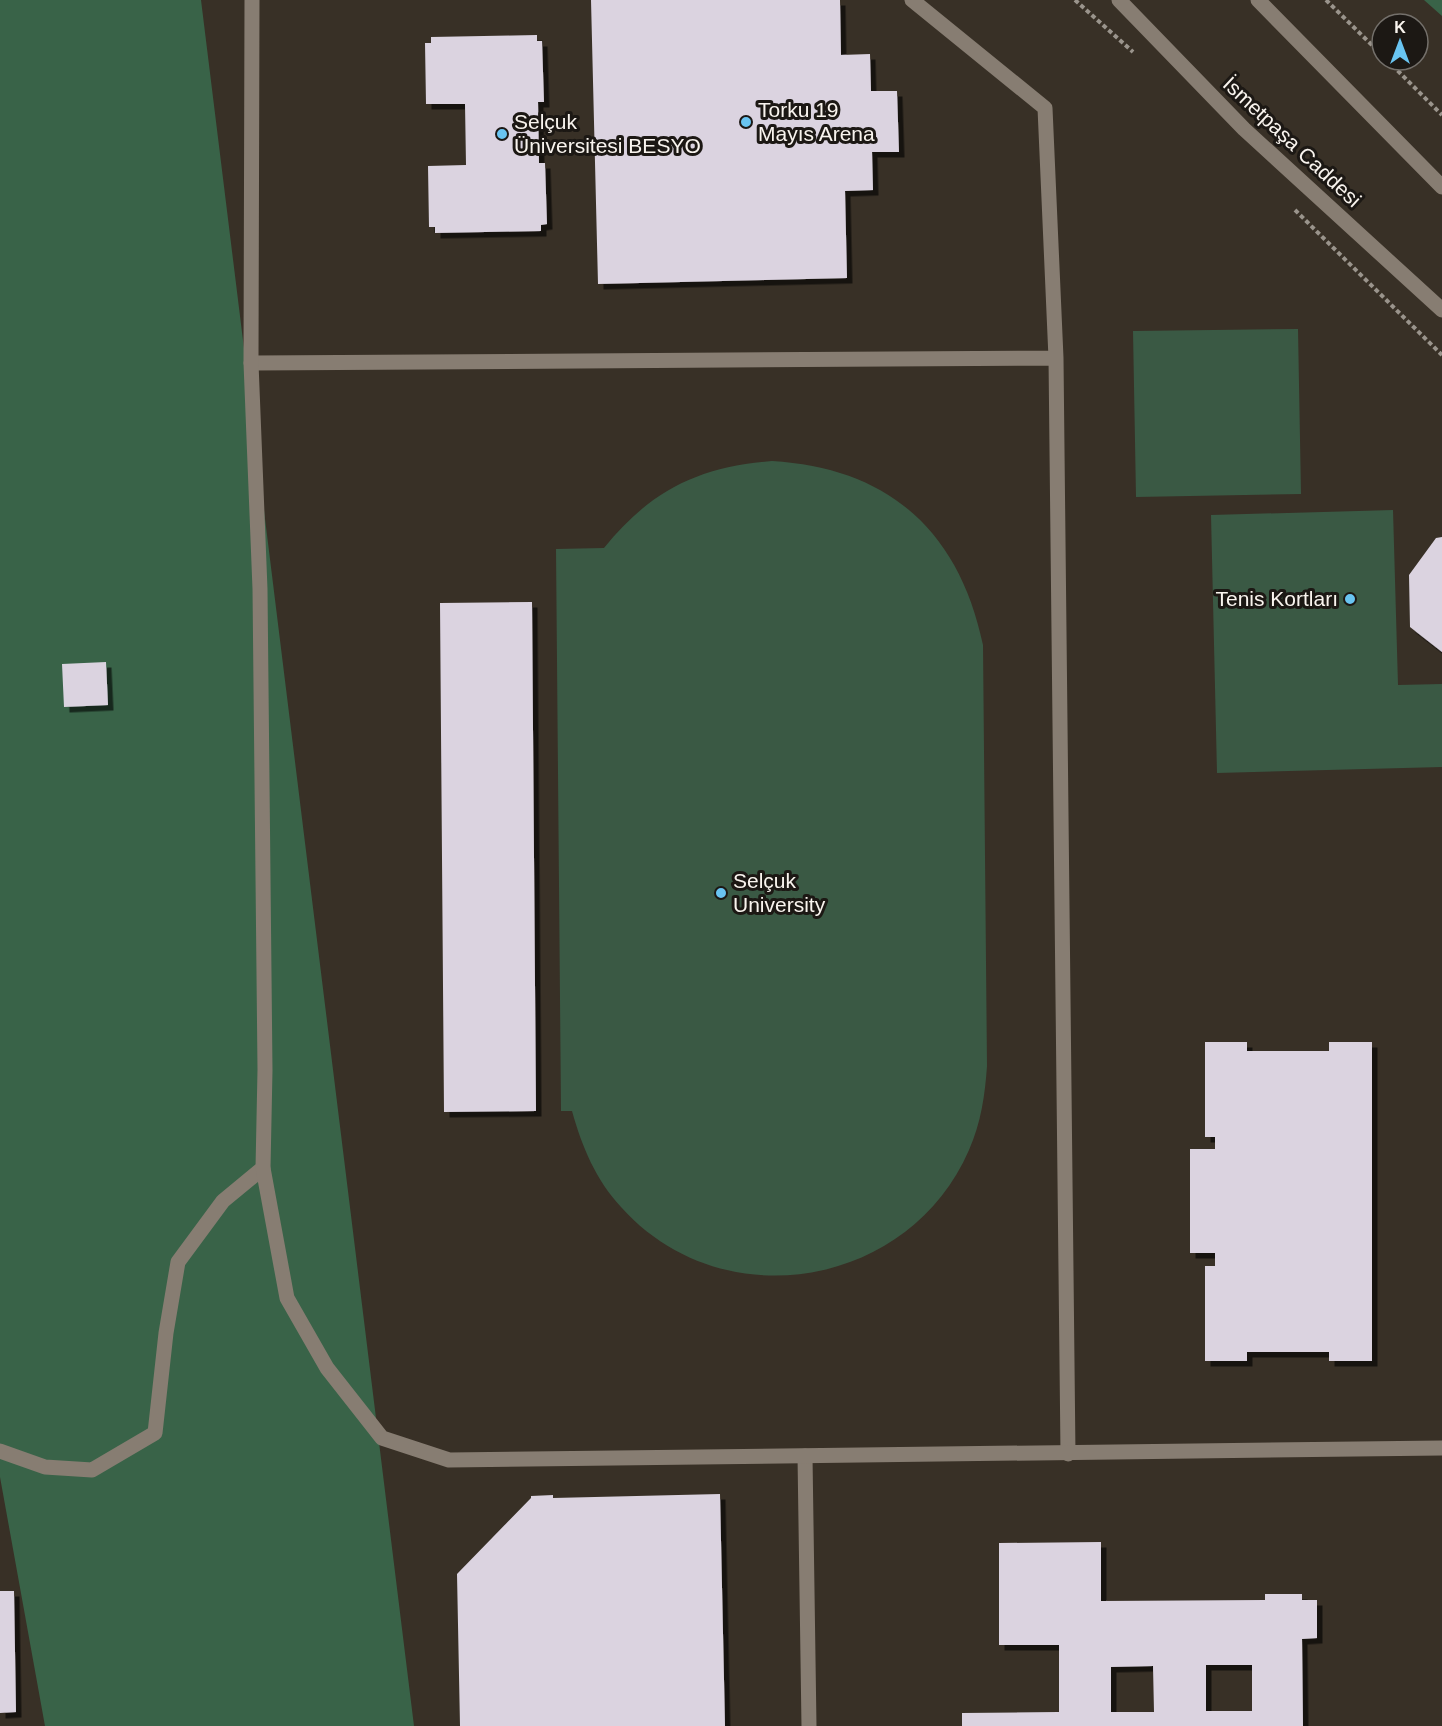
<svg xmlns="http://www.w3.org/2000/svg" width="1442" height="1726" viewBox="0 0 1442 1726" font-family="Arial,sans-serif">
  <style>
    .green { fill: #3a5944 }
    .forest { fill: #396348 }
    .building { fill: #dbd3e0; fill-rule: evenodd; filter: url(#shadow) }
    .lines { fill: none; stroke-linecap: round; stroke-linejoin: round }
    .path { stroke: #9a948c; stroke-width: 4; stroke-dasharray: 4.5 3; stroke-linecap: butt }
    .lane { stroke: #877d72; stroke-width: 15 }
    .street { stroke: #877d72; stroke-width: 15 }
    .secondary { stroke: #877d72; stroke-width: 15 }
    .poi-dot { fill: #69c4f1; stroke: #1c1814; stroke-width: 2 }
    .labels { text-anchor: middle; stroke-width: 6; stroke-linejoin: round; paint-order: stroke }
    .poi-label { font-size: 21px; fill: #f9f4ee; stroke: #1c1814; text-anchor: start }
    .street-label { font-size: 21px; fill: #f9f4ee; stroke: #1c1814 }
  </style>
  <defs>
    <filter id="shadow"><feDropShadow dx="5.5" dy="5.5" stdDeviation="0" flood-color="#0009"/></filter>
  </defs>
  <rect width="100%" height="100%" fill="#383026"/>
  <path class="green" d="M1298,329L1301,494L1136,497L1133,331Z
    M772,461C889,468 959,531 983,645L987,1066C985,1095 981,1123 969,1150C909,1288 722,1320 621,1207C596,1180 582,1147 572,1111H561L556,549L604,548C651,490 698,467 772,461Z
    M1393,510L1398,685L1442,684V767L1217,773L1211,515Z"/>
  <path class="forest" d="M0,0H201L414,1726H45L0,1477Z
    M1424,0H1442V16Z"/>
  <path class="building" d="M591,0H840L841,55L870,54L871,91H897L899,152H872L873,190L845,191L847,278L598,284Z
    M537,35V41H542L544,102H538L539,163H545L547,224L541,225V231L435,233V227H429L428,166L466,165L465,104H426L425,43H431V37Z
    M1442,537V652L1410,627L1409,575L1436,538Z
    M532,602L536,1111L444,1112L440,603Z
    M106,662L108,705L64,707L62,664Z
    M1205,1042H1247V1051H1329V1042H1372V1361H1329V1352H1247V1361H1205V1266H1215V1253H1190V1149H1215V1137H1205Z
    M720,1494L725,1726H460L457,1574L531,1498V1496L553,1495V1498Z
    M1101,1542V1601L1265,1600V1594H1302V1600H1317V1638L1302,1639L1303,1726H962V1713L1059,1712V1645H999V1543ZM1206,1665H1252V1711H1206ZM1153,1666L1154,1712H1111V1667Z
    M0,1591H14L16,1712L0,1713Z"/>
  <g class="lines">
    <path class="path" d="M1075,0L1133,52
      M1326,0L1382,55
      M1387,60L1442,115
      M1295,210L1442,355"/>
    <path class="lane" d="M0,1451L45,1467L92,1470L155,1433L166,1333L178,1262L223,1201L263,1168"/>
    <path class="street" d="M912,0L1045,108L1056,358L1068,1454
      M251,363L1056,358
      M805,1456L809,1726"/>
    <path class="secondary" d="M252,0L251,363L260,589L265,1070L263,1168L287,1298L327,1368L382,1438L449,1460L1442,1448
      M1119,0L1244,129L1442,310
      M1258,0L1442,187"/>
  </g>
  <g class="poi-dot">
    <circle cx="746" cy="122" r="6"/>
    <circle cx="502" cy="134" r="6"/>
    <circle cx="1350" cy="599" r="6"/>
    <circle cx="721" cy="893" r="6"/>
  </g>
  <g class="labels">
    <g class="poi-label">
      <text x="758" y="117">Torku 19<tspan x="758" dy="24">Mayıs Arena</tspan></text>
      <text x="514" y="129">Selçuk<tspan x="514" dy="24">Üniversitesi BESYO</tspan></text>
      <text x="1338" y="606" text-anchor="end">Tenis Kortları</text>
      <text x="733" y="888">Selçuk<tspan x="733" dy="24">University</tspan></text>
    </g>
    <g class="street-label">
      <text transform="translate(1292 142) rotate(43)" y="7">İsmetpaşa Caddesi</text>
    </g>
  </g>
  <g transform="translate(1400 42)"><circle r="28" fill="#1c1814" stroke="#74706b" stroke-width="1.5"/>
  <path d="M0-4.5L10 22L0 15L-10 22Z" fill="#69c4f1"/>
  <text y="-9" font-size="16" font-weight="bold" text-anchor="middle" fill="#f9f4ee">K</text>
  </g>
</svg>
